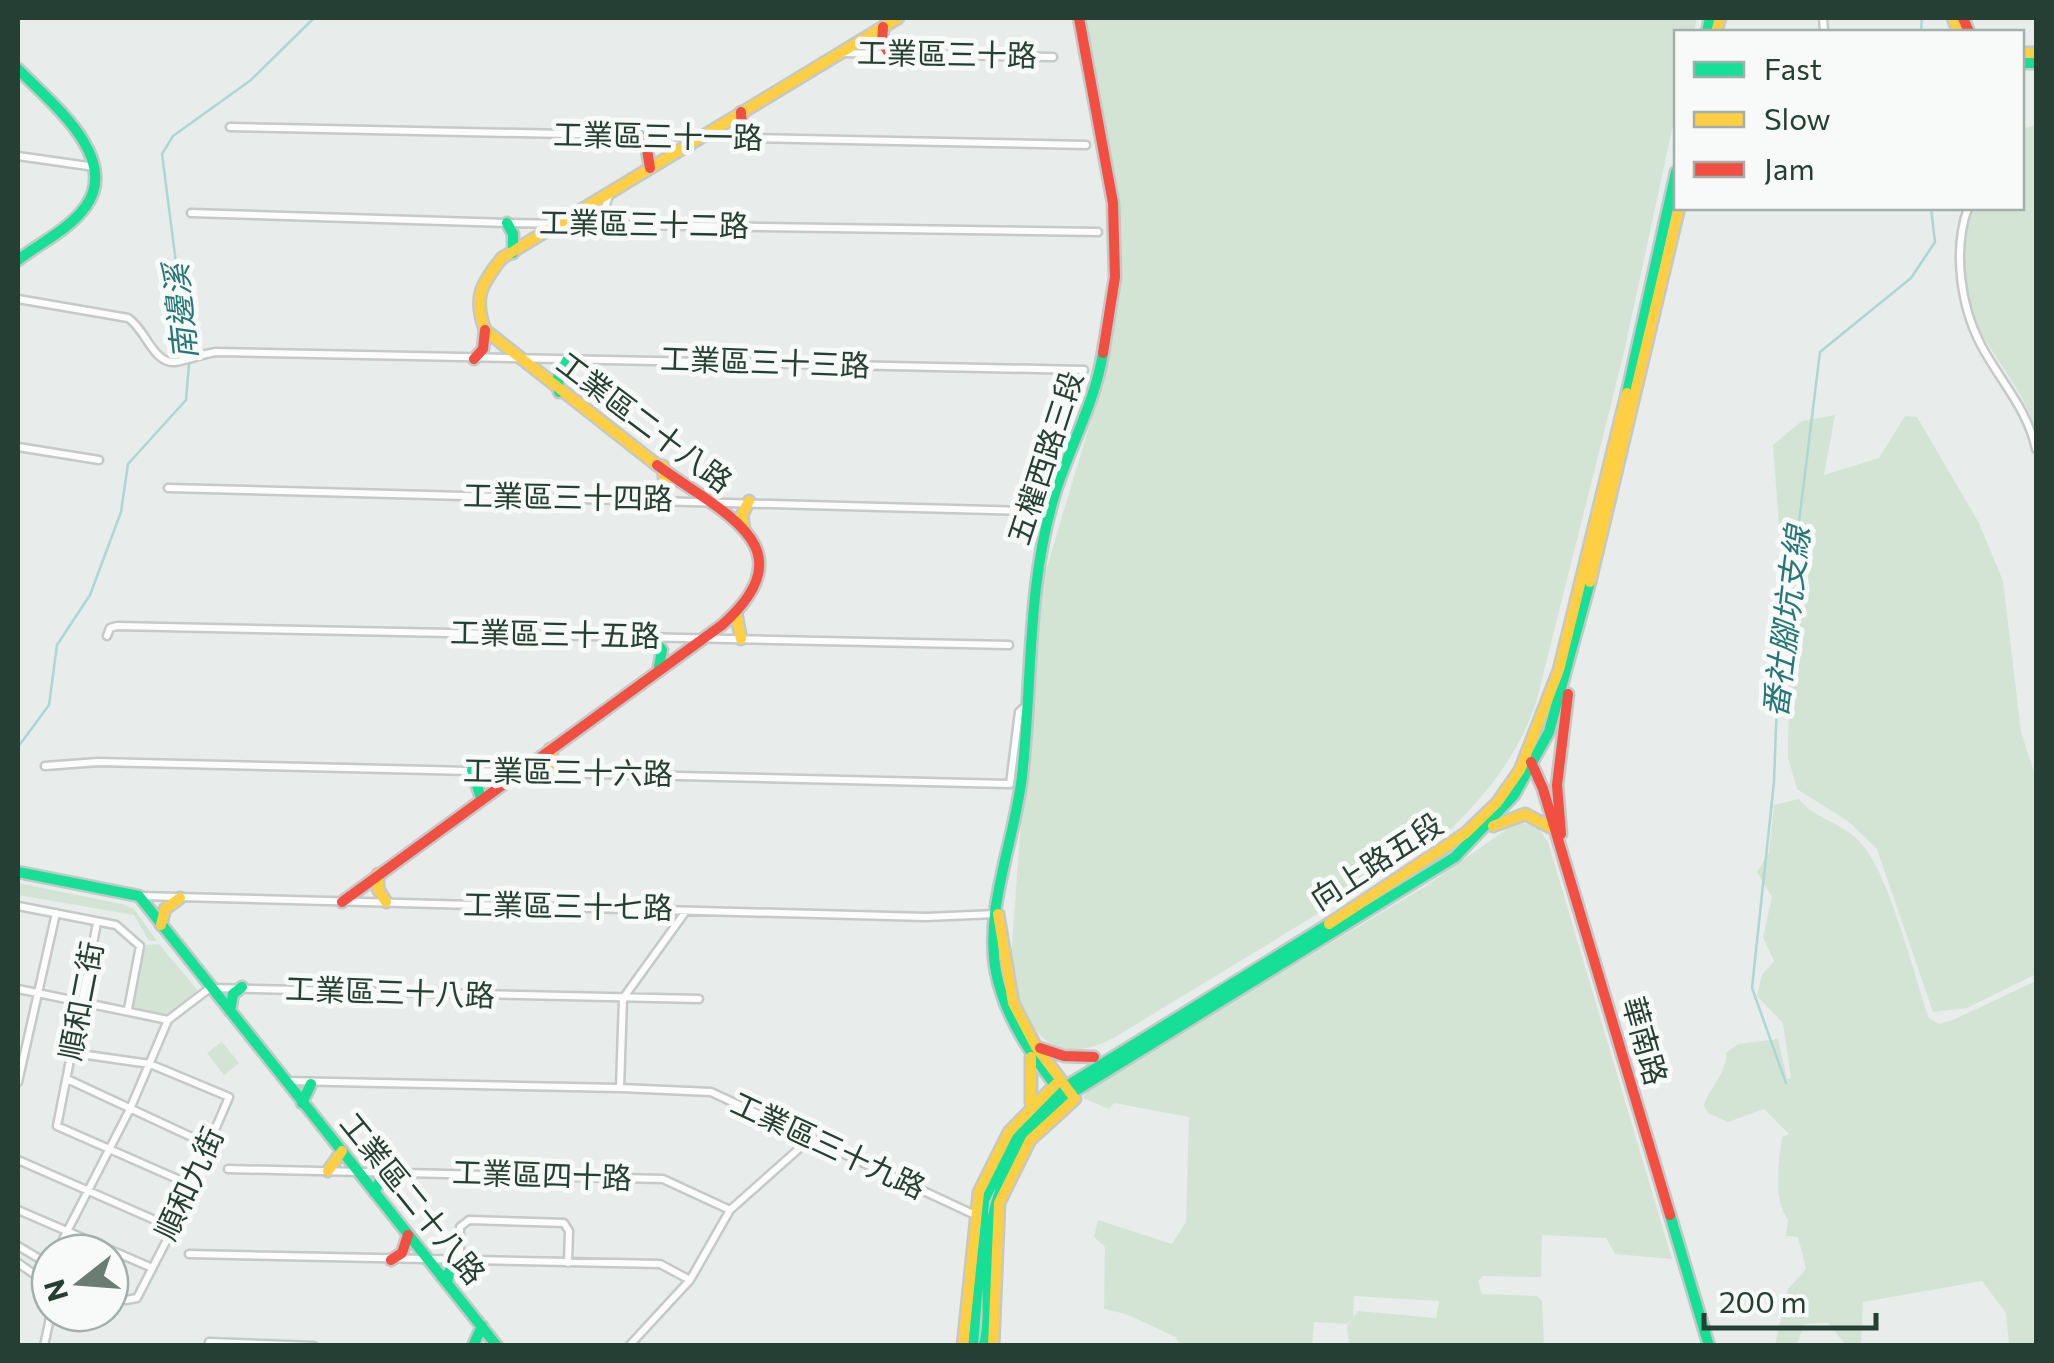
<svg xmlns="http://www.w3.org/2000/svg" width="2054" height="1363" viewBox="0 0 2054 1363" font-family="Commissioner,'Noto Sans TC',sans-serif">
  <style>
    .green { fill: #d3e4d5 }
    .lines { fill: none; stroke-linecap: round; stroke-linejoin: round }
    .stream { stroke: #acd7d5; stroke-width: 2.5 }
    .street-casing { stroke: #c5c9c7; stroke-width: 11 }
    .fast-casing { stroke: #c4c9c7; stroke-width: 15 }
    .slow-casing { stroke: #c4c9c7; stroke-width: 15 }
    .jam-casing { stroke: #c4c9c7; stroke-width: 15 }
    .street { stroke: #fcfcfc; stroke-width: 6 }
    .fast { stroke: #16e098; stroke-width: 10 }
    .slow { stroke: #ffcf43; stroke-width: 10 }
    .jam { stroke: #f24e42; stroke-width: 10 }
    .labels { text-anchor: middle; stroke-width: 10; stroke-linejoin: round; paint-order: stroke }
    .street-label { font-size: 30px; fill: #263f34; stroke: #f7faf8 }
    .water-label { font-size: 32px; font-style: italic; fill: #247776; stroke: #f7faf8 }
  </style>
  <rect width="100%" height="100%" fill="#e8ecea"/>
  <path class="green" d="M1081,18H1697L1694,32H1676V111L1624,352L1536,703C1517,758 1482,801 1439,840L1117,1036C1055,1071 1025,1033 1010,972L1037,600L1101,387L1115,316L1120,213Z
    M2036,125V432C2026,394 1998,364 1980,330C1962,295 1960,245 1968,208H2022V129Z
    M1835,415L1824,475L1879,458L1905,416L1917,417L1979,523L2003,581L2021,732L2036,778V974L1967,1008L1933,1012L1877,849L1849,822L1797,789L1788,757L1789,662L1773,445L1802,421Z
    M1799,799C1815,820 1843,822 1861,843C1891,878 1913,973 1929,1018L1939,1024L1953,1020L2036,981V1345H2009L2006,1313L1982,1281L1863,1302L1861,1345H1846L1828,1323L1804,1324L1797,1345H1775L1788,1289L1806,1269L1798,1237L1786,1236L1788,1219C1772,1199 1779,1161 1782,1137L1789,1134L1764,1109L1728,1122L1708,1113L1704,1106C1708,1088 1728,1073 1726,1053L1738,1044L1778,1039L1787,1079L1791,1078L1783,1023L1757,996L1762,975L1774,961L1763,937L1772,897L1757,872L1769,853L1774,805Z
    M1517,822L1538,827L1548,842L1672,1259L1615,1254L1606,1238L1542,1235L1541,1277L1483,1276L1478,1281L1482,1294L1537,1296L1542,1301L1544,1345H1349L1347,1326L1358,1311L1436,1318L1439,1301L1354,1296L1353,1318L1347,1324L1314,1322L1312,1346L1179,1345L1176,1337L1126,1314L1104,1309L1105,1247L1094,1237L1098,1220L1172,1244L1186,1222L1189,1117L1114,1103L1109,1109L1083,1098L1087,1089L1426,886Z
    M18,883L122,904L134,909L157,941H149L134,915L18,895Z
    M159,944L198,991L168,1014L129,1008L146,945Z
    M222,1042L239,1063L224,1075L207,1053Z"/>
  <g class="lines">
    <path class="stream" d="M1921,32L1922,18
      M188,356L162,154L173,136L251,80L314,18
      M18,747L49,705L57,645L90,595L121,512L128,464L186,400L189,364
      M1786,1083L1752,988L1774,782L1777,700L1820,352L1911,278L1935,242L1931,208"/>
    <defs>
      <path id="street" d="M1823,18L1824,30
        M841,53L1053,57
        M230,127L1086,145
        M18,156L95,167
        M609,195L604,211L613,224
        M1968,208C1953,249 1960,305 1981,345C2000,381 2027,408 2036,449
        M191,213L507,223L1098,232
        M18,299L128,318C145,328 153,364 175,362C189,360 202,354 216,352L1084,370
        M18,447L99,460
        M168,488L1029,511
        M107,636L110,628L117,626L1009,645
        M45,766L98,762L1010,784L1019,712L1026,706
        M140,896L926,917L996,914
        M18,906L116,925L140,946L128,1009
        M97,923L57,1126L191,1185
        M18,989L168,1020
        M624,997L686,911
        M73,1053L150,1064L229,1097L173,1228L137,1298L126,1300L110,1293
        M67,1079L211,1146
        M286,1081L620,1088L623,998
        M18,1082L56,913
        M620,1088L711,1092L973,1214
        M18,1160L173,1228
        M228,1169L663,1179L730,1210
        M18,1210L150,1267
        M18,1246L50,1265
        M56,1253L130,1109L168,1020L210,988L699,999
        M189,1254L660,1264L690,1280
        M460,1260V1227L469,1220L564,1223L569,1231L568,1263
        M18,1263L50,1285
        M209,1342L314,1346
        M44,1346L51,1313
        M629,1346L690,1280L730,1210L811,1138"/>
      <path id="fast" d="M1707,32L1710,18
        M2022,63H2036
        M18,69C49,101 121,157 86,206C70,229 40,243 18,260
        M507,223L513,234V253
        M559,392L558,377L568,359
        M1627,393L1676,172
        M652,637L662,650L659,667
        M472,770L481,798
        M18,872L139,896L497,1346
        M230,1011L233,994L242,987
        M302,1103L311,1084
        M1069,1103C1037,1062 1006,1023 996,972C984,908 1015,840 1022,776C1033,678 1026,586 1056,490C1071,444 1095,402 1103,353
        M374,1192L385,1172
        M1670,1215L1709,1346
        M447,1283L449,1272L460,1260
        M473,1346L482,1326
        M973,1346L984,1200L1014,1141L1065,1087L1329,924
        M984,1346C990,1320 987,1295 987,1269C988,1197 1014,1139 1070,1094L1455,857L1514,795L1549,732L1590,582"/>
      <path id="slow" d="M1953,18L1958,32
        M1716,32L1720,18
        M2022,53H2036
        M657,465L485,330C473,297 481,285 502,258L898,18
        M653,502L665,486L663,466
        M744,528L742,515L749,501
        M1590,582L1679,208
        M736,613L741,639
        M550,749L557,773
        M1493,826L1525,814L1554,829
        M378,874V889L386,902
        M1329,924L1466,833L1497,803L1520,770L1559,670L1627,393
        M161,925L165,909L180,898
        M1031,1057V1103
        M328,1171L342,1151
        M963,1346L979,1192L1009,1132L1056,1084
        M993,1346L999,1203L1030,1140L1075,1099L1036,1047L1013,1003L998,914"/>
      <path id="jam" d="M1079,18L1113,203L1115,277L1103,353
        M1963,18L1969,32
        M883,27L882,41L889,54
        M741,112L742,130L752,140
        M645,137L650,168
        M474,359L483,349L485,330
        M1531,762L1543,789L1670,1215
        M1561,834L1557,785L1568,694
        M342,902L722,625C811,546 721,513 657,465
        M1040,1048L1064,1056L1094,1057
        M391,1260L402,1253L408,1235"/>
    </defs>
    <use href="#street" class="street-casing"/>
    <use href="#fast" class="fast-casing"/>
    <use href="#slow" class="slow-casing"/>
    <use href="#jam" class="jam-casing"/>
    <use href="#street" class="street"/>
    <use href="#fast" class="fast"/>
    <use href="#slow" class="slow"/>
    <use href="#jam" class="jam"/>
  </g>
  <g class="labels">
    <g class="street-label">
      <text transform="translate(947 55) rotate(1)" y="10">工業區三十路</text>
      <text transform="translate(658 137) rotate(1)" y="10">工業區三十一路</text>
      <text transform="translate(644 225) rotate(1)" y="10">工業區三十二路</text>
      <text transform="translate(765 363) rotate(2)" y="10">工業區三十三路</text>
      <text transform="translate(644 423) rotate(37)" y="10">工業區二十八路</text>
      <text transform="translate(1046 458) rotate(-72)" y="10">五權西路三段</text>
      <text transform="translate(568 498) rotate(1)" y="10">工業區三十四路</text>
      <text transform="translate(555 635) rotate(1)" y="10">工業區三十五路</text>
      <text transform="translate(568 773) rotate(1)" y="10">工業區三十六路</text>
      <text transform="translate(1377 862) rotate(-33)" y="10">向上路五段</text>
      <text transform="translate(568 907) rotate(1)" y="10">工業區三十七路</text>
      <text transform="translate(390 993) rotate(2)" y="10">工業區三十八路</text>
      <text transform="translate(82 1001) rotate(-79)" y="10">順和二街</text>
      <text transform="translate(1644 1041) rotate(74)" y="10">華南路</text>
      <text transform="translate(828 1146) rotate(25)" y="10">工業區三十九路</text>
      <text transform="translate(542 1176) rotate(2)" y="10">工業區四十路</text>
      <text transform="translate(190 1184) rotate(-65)" y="10">順和九街</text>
      <text transform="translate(412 1199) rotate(51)" y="10">工業區二十八路</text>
    </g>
    <g class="water-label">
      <text transform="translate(181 312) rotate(-96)" y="11">南邊溪</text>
      <text transform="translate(1787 622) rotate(-83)" y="11">番社腳坑支線</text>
    </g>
  </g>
  <rect width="2054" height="1363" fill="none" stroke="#263f34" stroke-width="40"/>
  <rect x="1674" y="30" width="350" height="180" fill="#f7faf8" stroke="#a3afaa" stroke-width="2.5"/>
  <rect x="1694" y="62" width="50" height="15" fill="#16e098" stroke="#a3afaa" stroke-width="2.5"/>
  <text x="1764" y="80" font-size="30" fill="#263f34">Fast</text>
  <rect x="1694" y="112" width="50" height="15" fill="#ffcf43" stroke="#a3afaa" stroke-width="2.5"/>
  <text x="1764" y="130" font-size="30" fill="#263f34">Slow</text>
  <rect x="1694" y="162" width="50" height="15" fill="#f24e42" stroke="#a3afaa" stroke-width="2.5"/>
  <text x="1764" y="180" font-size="30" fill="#263f34">Jam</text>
  <g transform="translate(80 1283) rotate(253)"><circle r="48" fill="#f7faf8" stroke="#a3afaa" stroke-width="2.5"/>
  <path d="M0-8L18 38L0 25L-18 38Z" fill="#6a7c74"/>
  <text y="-15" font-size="28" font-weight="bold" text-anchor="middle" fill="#263f34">N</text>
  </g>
  <path d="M1704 1313v15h172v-15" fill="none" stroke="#263f34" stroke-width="5"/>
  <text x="1719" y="1313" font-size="30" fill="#263f34" stroke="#f7faf8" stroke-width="8" paint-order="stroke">200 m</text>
</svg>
